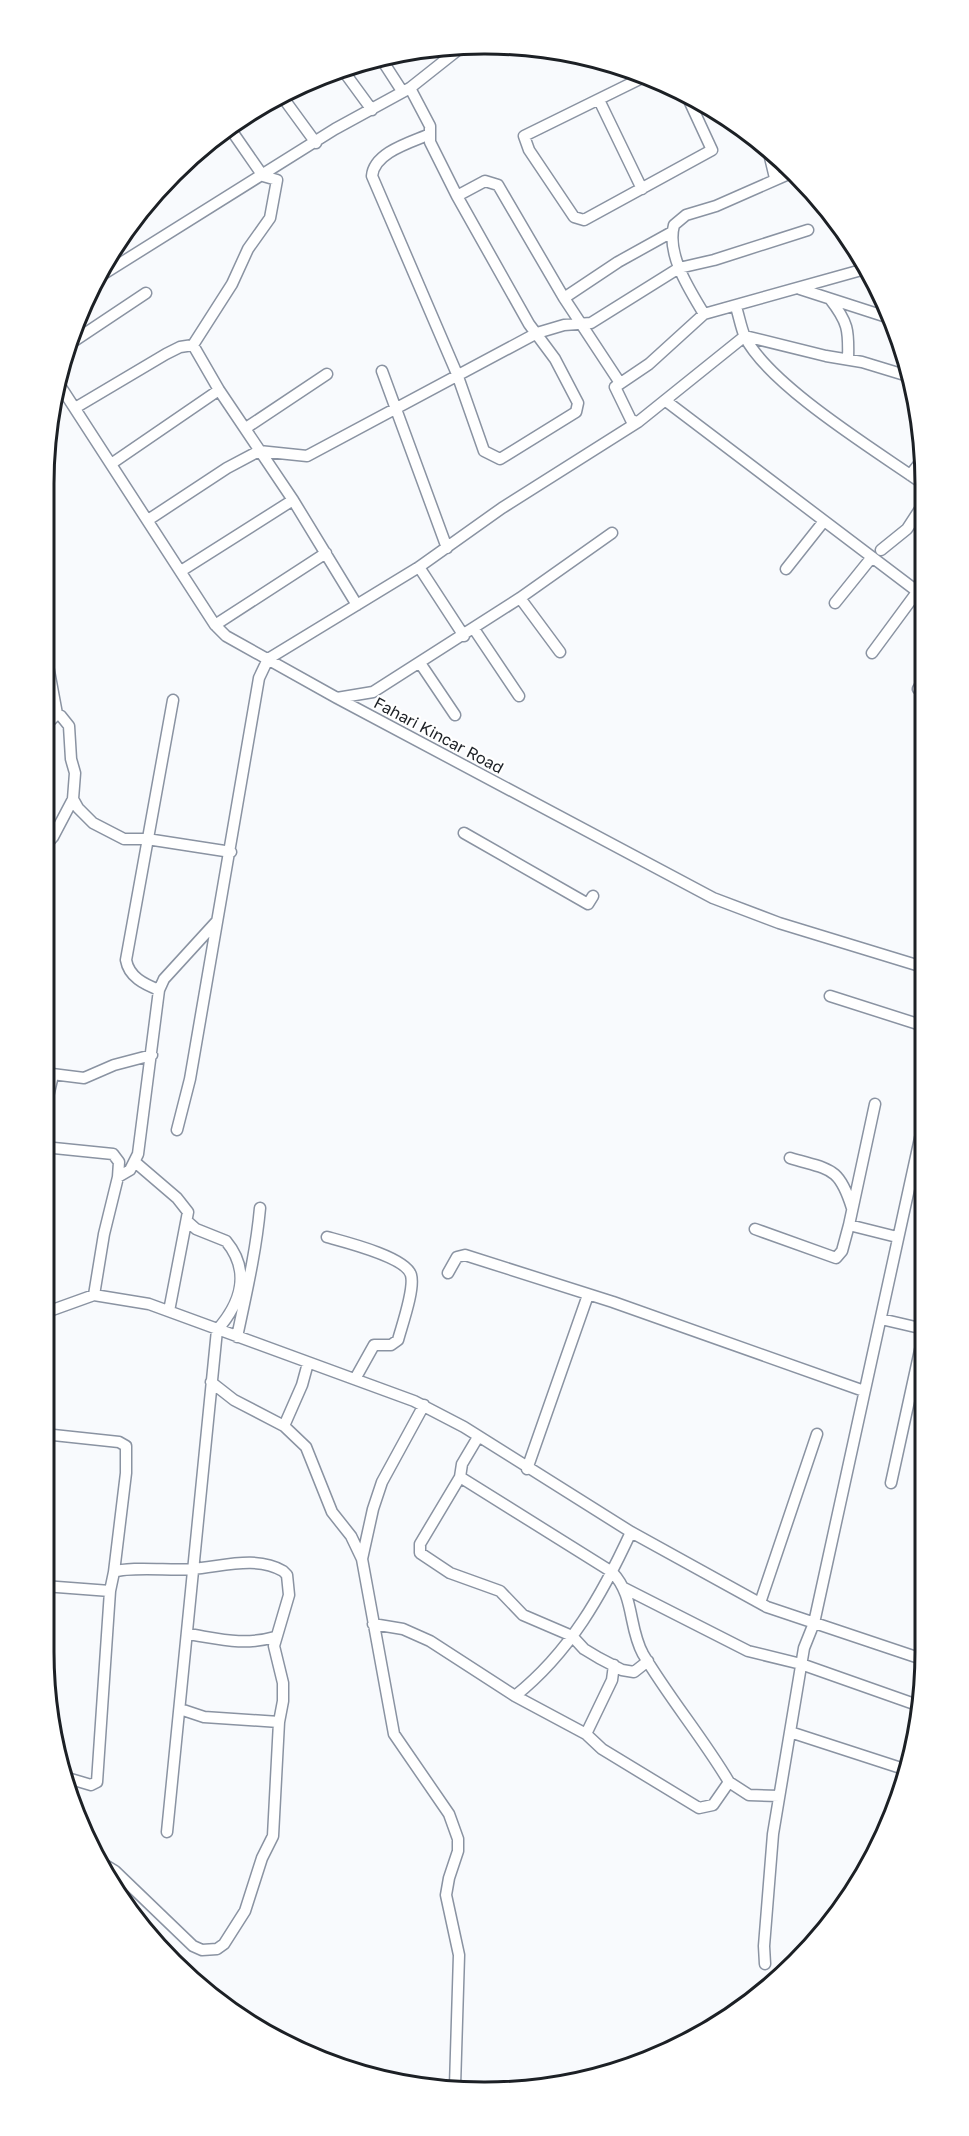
<svg xmlns="http://www.w3.org/2000/svg" width="969" height="2136" viewBox="0 0 969 2136" font-family="'Golos Text',sans-serif">
  <style>
    .lines { fill: none; stroke-linecap: round; stroke-linejoin: round }
    .minor-casing { stroke: #8a93a2; stroke-width: 13 }
    .minor { stroke: #fff; stroke-width: 10 }
    .labels { text-anchor: middle; stroke-width: 4.5; stroke-linejoin: round; paint-order: stroke }
    .street-label { font-size: 16px; fill: #1c2025; stroke: #fff }
    .rim { fill: none; stroke: #1c2025; stroke-width: 3 }
  </style>
  <rect width="100%" height="100%" fill="#f8fafd"/>
  <g class="lines">
    <defs>
      <path id="minor" d="M380,57L402,91
        M342,69L372,110
        M648,75L524,136L529,150L574,217L584,220L712,150L687,96
        M410,88L430,126V142L457,196L529,324L555,359L578,403L576,412L500,459L484,451L457,374L372,176C374,152 412,142 430,134
        M281,95L316,143
        M599,100L642,189
        M768,149L775,178
        M457,196L485,181L498,185L564,298L620,383
        M97,278L335,129L410,88L463,46
        M800,289L893,319
        M564,298L618,262L672,232
        M830,299C848,322 849,330 848,359
        M736,307C739,316 741,328 745,337C770,386 875,450 922,483
        M704,314C689,289 666,254 674,225L686,215L716,206L791,173
        M68,345L146,293
        M193,345L219,390L293,500L357,605
        M382,371L447,548
        M57,381L215,625L226,636L337,698L713,898L779,923L923,967
        M666,401L922,595
        M75,408L166,354L180,347L193,345L232,284L248,249L270,218L277,180L263,176L229,127
        M638,422L631,420L615,387L649,364L704,314L865,269
        M246,428L327,374
        M111,464L219,390
        M910,475L922,460
        M148,520L227,468L259,451L307,456L537,333L564,325L591,323L679,268L714,260L808,230
        M881,550L907,529L922,506
        M419,567L464,636
        M786,569L824,521
        M181,571L293,500
        M520,598L560,652
        M835,603L872,557
        M215,625L326,553
        M474,629L519,696
        M872,653L917,592
        M46,655L57,714L61,716L69,726L71,759L75,773L73,799L78,808L93,823L124,839H147L231,852
        M420,663L455,715
        M918,689L922,682
        M337,698L373,692L520,598L612,533
        M44,727L57,714
        M464,833L588,904L593,896
        M44,847L53,837L73,799
        M44,924V889
        M159,990C144,984 129,977 126,960L173,700
        M830,996L924,1026
        M44,1073L84,1078L114,1065L152,1055
        M875,1104L849,1225L897,1237
        M44,1114L53,1075
        M177,1130L190,1079L259,678L268,659L419,567L502,508L638,422L745,336L826,356L862,362L908,376
        M44,1147L113,1154L119,1162L118,1177L104,1234L94,1295
        M790,1158C830,1170 839,1166 852,1208
        M135,1162L177,1198L188,1212L169,1311
        M118,1177L130,1170L138,1154L159,990L164,979L217,921
        M755,1229L836,1258L842,1251L849,1225
        M327,1237C345,1242 406,1257 411,1275C415,1289 402,1325 398,1340L391,1345H374L355,1379
        M448,1273L457,1257L465,1255L613,1302L864,1391
        M44,1313L94,1295L149,1304L414,1401L464,1427L631,1532L767,1607L925,1660
        M881,1319L924,1329
        M237,1337C246,1294 256,1252 260,1208
        M44,1363L47,1312
        M211,1382L234,1400L284,1426L306,1447L332,1512L351,1536L362,1559L394,1734L449,1814L458,1839V1851L449,1878L446,1895L459,1955L455,2086
        M284,1426L302,1385L308,1363
        M44,1434L119,1442L126,1446V1473L114,1572
        M478,1437L462,1464L460,1477L420,1544V1553L450,1573L500,1591L523,1615L572,1636L584,1649L599,1658L622,1670L634,1672L648,1661
        M527,1469L588,1295
        M460,1477L612,1572C635,1596 628,1627 643,1654C669,1698 703,1738 729,1782L749,1795L779,1796
        M891,1483L924,1332
        M362,1559L373,1509L382,1482L424,1405
        M44,1586L110,1591
        M624,1588L748,1651L801,1664L920,1706
        M760,1603L817,1434
        M373,1624L403,1629L430,1641L515,1696L586,1734L602,1749L699,1808L713,1805L729,1782
        M188,1634C220,1639 243,1646 275,1637
        M515,1696C570,1652 602,1595 631,1532
        M180,1709L204,1717L279,1722
        M790,1732L907,1770
        M586,1734L612,1680L614,1665
        M64,1777L91,1785L97,1782L110,1591L114,1572C128,1566 174,1571 192,1569C221,1567 256,1555 283,1571L287,1575L289,1595L274,1646L283,1683V1701L279,1722L273,1836L262,1858L245,1911L224,1944L217,1949L202,1950L193,1946L115,1871L97,1860
        M167,1832L217,1330C241,1303 251,1271 226,1241L196,1229L187,1221
        M765,1964L764,1946L773,1834L804,1648L814,1623L924,1120"/>
    </defs>
    <use href="#minor" class="minor-casing"/>
    <use href="#minor" class="minor"/>
  </g>
  <g class="labels">
    <g class="street-label">
      <text transform="translate(439 735) rotate(28)" y="6">Fahari Kincar Road</text>
    </g>
  </g>
  <path d="M0 0H969V2136H0ZM484 54H485A430 430 0 0 1 915 484V1652A430 430 0 0 1 485 2082H484A430 430 0 0 1 54 1652V484A430 430 0 0 1 484 54Z" fill="#fff" fill-rule="evenodd"/>
  <path class="rim" d="M484 54H485A430 430 0 0 1 915 484V1652A430 430 0 0 1 485 2082H484A430 430 0 0 1 54 1652V484A430 430 0 0 1 484 54Z"/>
</svg>
